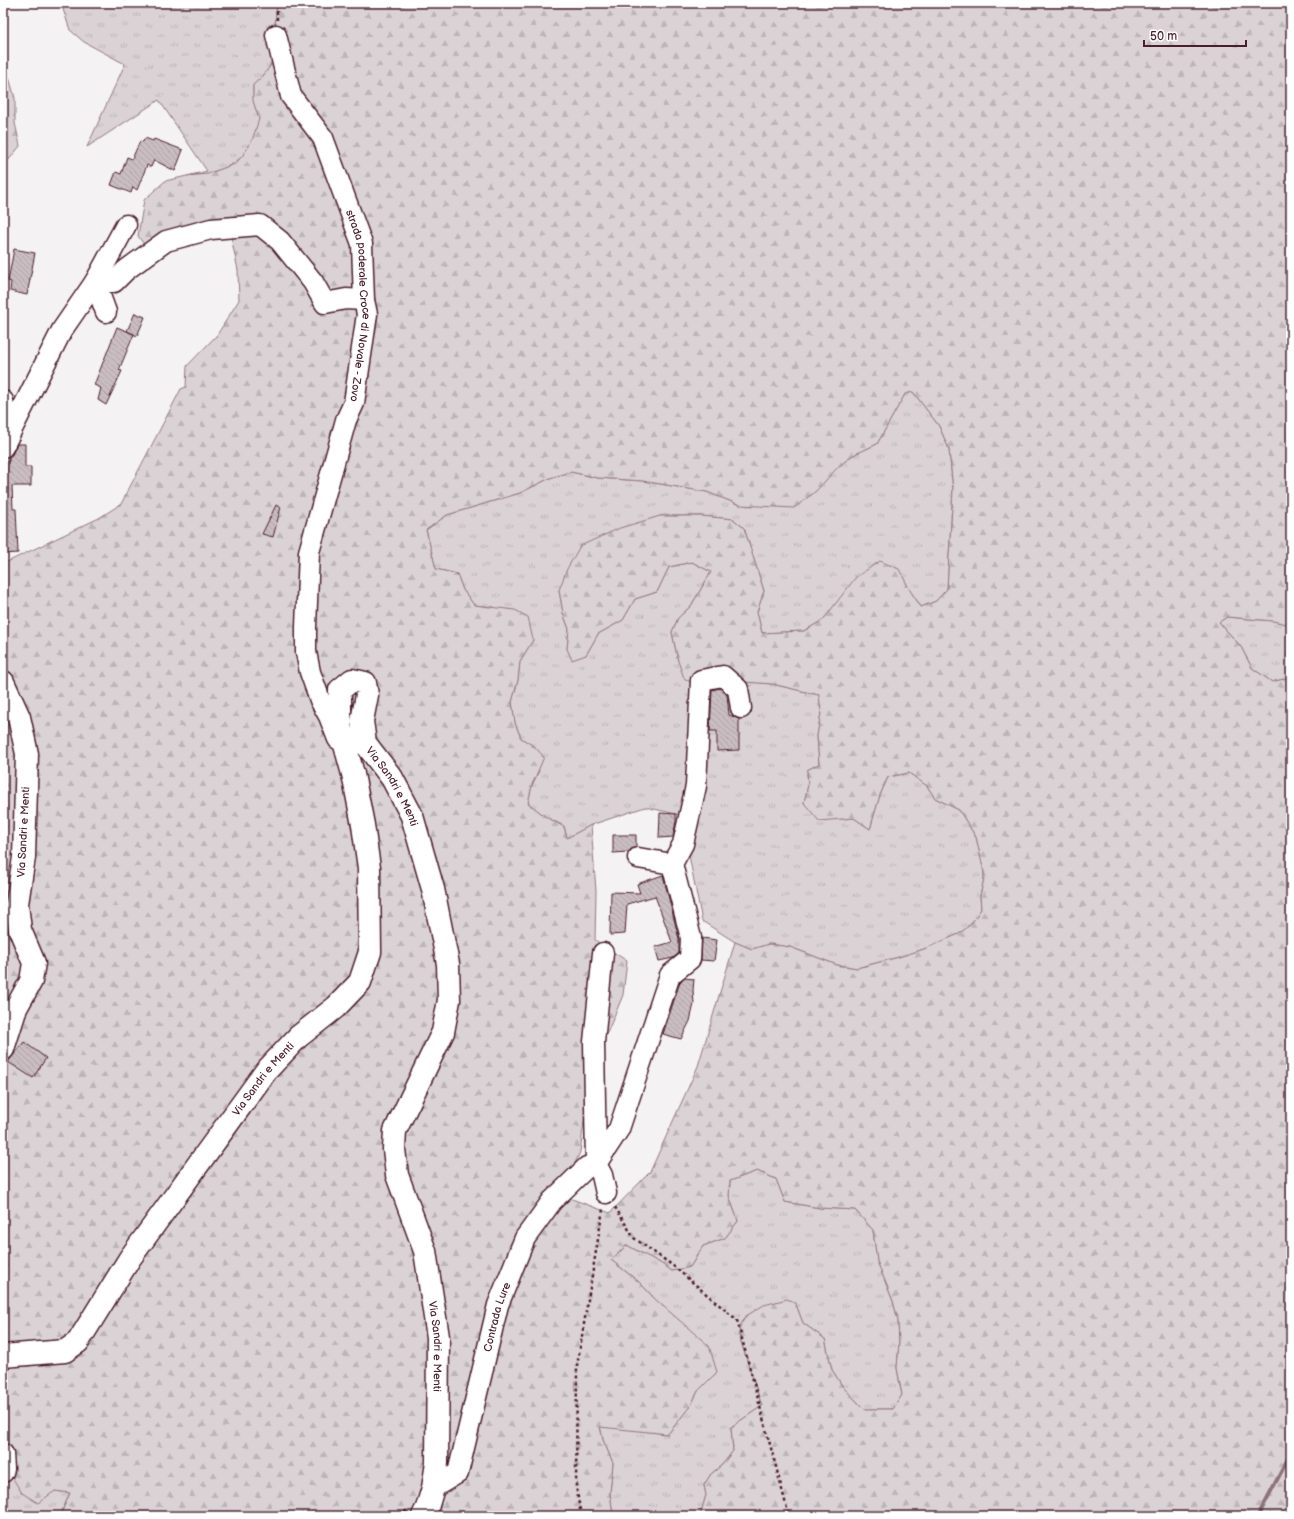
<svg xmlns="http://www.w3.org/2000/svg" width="1294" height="1519" viewBox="0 0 1294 1519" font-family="'Balsamiq Sans',sans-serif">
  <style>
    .grass { fill: url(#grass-tufts); stroke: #927880 }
    .forest { fill: url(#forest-firs); stroke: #927880; fill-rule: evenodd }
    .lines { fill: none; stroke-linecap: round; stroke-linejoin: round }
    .stream { stroke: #8d727a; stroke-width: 4 }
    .building { fill: url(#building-back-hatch); stroke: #4a1f2b }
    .minor-casing { stroke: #4a1f2b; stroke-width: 23 }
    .major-casing { stroke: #4a1f2b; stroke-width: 25 }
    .path { stroke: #4a1f2b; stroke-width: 2.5; stroke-dasharray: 3 3; stroke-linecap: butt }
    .minor { stroke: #fff; stroke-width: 20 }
    .major { stroke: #fff; stroke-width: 22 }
    .labels { text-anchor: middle; stroke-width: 3.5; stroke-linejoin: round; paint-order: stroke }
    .street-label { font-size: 11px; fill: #4a1f2b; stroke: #fff }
  </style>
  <defs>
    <pattern id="grass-tufts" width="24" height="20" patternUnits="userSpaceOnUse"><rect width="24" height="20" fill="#dbd2d5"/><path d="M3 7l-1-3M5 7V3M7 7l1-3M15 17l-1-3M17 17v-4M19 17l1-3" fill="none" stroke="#bdb4b7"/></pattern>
    <pattern id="forest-firs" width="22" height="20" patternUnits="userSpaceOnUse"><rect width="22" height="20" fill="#dbd2d5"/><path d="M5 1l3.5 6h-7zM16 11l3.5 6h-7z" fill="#bdb4b7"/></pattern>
    <pattern id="building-back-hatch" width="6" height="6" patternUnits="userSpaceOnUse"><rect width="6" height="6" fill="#cabdc1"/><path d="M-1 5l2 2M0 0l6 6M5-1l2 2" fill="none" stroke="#afa2a6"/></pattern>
  </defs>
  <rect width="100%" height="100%" fill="#f4f2f2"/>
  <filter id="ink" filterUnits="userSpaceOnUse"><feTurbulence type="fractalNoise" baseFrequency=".025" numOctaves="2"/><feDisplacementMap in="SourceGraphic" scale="8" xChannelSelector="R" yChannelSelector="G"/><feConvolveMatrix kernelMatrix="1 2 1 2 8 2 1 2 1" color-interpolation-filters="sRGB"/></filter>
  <g filter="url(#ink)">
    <path class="grass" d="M61,3H277L275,25L277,47L270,66L263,76L253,85C253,91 253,98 254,103C255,108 258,113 259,118C260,123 256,131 254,136C242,168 218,172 187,176L207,171L159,100L87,147L125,64L84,42L70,30Z
      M913,392L939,426L949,449L953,490L947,589L936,601L921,607L911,592L837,603L823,620L804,631L762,633L757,612L764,591L744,528L733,519L701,516H660L559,590L563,613L569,629L567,649L586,655L598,634L623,620L635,599L657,592L669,567L692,562L711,572L691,606L678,618L672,632L678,661L723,679L772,684L819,695L821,713L817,736L819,764L807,770L808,785L804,803L838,819L854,818L870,829L880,795L888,777L909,773L927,786L935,798L959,810L976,837L984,872V879L980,896L981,909L971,924L959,934L924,949L899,957L857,968L837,965L790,947L769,944L752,949L735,942L702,921L681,815L645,807L591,825L567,838L564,826L546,817L528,803L532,785L539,771L535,747L521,738L515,723L512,702L518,680L520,661L533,640L494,607L474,605L463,590L457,574L436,569L426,530L447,515L520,493L550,478L571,472L598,478L643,481L707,492L740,505L838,467L853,455L877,444L905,394Z
      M1227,617L1273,621L1291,625V677L1272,682L1252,668L1241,647L1219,622Z
      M757,1171L776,1179L785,1202L820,1208L855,1210L873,1230L877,1261L893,1301L898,1320L899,1343L897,1368L902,1395L893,1409H864L843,1387L832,1370L825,1339L803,1323L795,1302L740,1326L739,1336L762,1406L731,1427L733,1451L722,1465L711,1474L704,1485L706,1495L700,1516H613L610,1492L613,1463L603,1440L600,1426L668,1434L691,1405L698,1391L717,1372L656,1300L639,1282L611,1260L627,1245C642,1254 658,1260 672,1271L690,1267L703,1246L725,1238L738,1221L729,1196L730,1181Z
      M10,1474L55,1491L70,1493L60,1516H3V1475Z"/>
    <path class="forest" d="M277,3H1291V625L1273,621L1227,617L1219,622L1241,647L1252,668L1272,682L1291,677V1516H700L706,1495L704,1485L711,1474L722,1465L733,1451L731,1427L762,1406L739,1335L740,1326L746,1316L764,1305L787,1299L795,1302L803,1323L825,1339L832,1370L843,1387L864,1409H893L902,1395L897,1368L899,1343L898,1320L893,1301L877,1261L873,1230L855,1210L820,1208L785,1202L776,1179L757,1171L730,1181L729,1196L738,1221L725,1238L703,1246L690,1267L672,1271C658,1260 642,1254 627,1245L611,1260L639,1282L656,1300L709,1346L717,1372L698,1391L691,1405L668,1434L600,1427L603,1440L613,1463L610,1492L613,1516H60L70,1493L55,1491L38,1503L22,1493L10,1474L3,1475V564L99,518L121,504L181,389L186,387L187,366L217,335L239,300L238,270L229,227L150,253L138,236L144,200L165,181L187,176L208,174L221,169L235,164L244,154L253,138L259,119L253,101V85L263,76L270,66L277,47L275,25ZM913,392L939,426L949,449L953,490L947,589L936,601L921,607L911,592L899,569L880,561L856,577L823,620L804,631L762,633L757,612L764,591L744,528L733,519L701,516H660L620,528L580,546L567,569L559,590L563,613L569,629L567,649L572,660L586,655L598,634L623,620L635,599L657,592L669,567L692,562L711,572L691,606L678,618L672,632L678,661L684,678L692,683L744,682L772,684L819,695L821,713L817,736L819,764L807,770L808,785L804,803L819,821L854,818L870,829L880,795L888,777L909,773L927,786L935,798L959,810L976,837L984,872V879L980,896L981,909L971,924L959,934L924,949L899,957L857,968L837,965L790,947L769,944L752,949L735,942L698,1066L650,1172L610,1213L561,1195L580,1152L592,1058L608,1031L623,995L627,961L595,940L596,891L591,825L567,838L564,827L546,817L528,803L532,785L544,757L535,747L521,738L515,723L512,702L518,680L520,661L533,640L528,617L515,610L474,605L463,590L457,574L436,569L426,530L447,515L520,493L550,478L571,472L598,478L643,481L707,492L740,505L794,508L816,491L838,467L853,455L877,444L905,394Z
      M3,64L6,67L15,98V123L20,146L3,167Z"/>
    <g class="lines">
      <path class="stream" d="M1258,1516L1291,1453"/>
    </g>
    <path class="building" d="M145,138L153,141L154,139L183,150L175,171L154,160L151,167L147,165L137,190L133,187L131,193L111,185L116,172L121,174L127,157L132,159L140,141L143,142Z
      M14,249L35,253L27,295L10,291L11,282L8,281Z
      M135,313L145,317L137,336L127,331Z
      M117,327L134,334L119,370L122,371L106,405L98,400L101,388L94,385Z
      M17,444H25V467H31V486H12L13,509H16L18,553L3,554V461H9V457L12,455Z
      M276,505L281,507L273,537L262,534Z
      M720,688L727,695L729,715L739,719V750L717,751V731H710L712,690Z
      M660,813L676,814V821L673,837L659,838Z
      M613,835H636V847H634L628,852L613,853Z
      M663,875L679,939V953L673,958L659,961L655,947L672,942L655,896L627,904L625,934L610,935L611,892L640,893L637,884Z
      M702,938L717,940L714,961L701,960Z
      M684,978L694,979L693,990L694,1004L690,1021L681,1039L663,1034L680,982Z
      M24,1042L46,1058L33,1078L8,1062Z"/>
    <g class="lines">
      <defs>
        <g id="minor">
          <path id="s1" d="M276,35L291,96L323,138L362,244L364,300L367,314L354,403L346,420L309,552L306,627V652L310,672L320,700L329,716L338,739L340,740"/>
          <path d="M106,312L95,282H114L126,270L166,241L211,229L260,225L280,241L313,282L325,303L346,299L364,300"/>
          <path d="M3,401L9,435"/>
          <path d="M3,447L62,330L95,282L126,225"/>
          <path d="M672,864L683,844L696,786L701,680L723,676L738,689L741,708"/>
          <path d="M603,953L594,1042L596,1164L602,1175L606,1193"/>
          <path d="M3,1454L4,1469L3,1472"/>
          <path id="s2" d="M433,1488L458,1473L498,1305L525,1238L552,1201L587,1167L596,1164L619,1129L670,975L690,959L691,938L672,864L638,858"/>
        </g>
        <g id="major">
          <path d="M3,682L19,717L27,754L24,857L17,904L20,930L34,963L31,981L16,1008L3,1049"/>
          <path id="s3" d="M3,1356L65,1351L78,1342L130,1258L266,1071L298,1037L336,1007L360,982L370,952L369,868L363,825L353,774L340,727V690L352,680L365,683L367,695L362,721L365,743L392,778L412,816L433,889L448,964L449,1000L443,1032L395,1131L394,1149L397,1175L425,1251L438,1337L437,1463L433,1488L427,1508L423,1516"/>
        </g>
      </defs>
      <use href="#minor" class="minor-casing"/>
      <use href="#major" class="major-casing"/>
      <path class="path" d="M277,20V3
        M615,1207L634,1238L672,1265L737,1320L789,1516
        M400,1516L407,1510
        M581,1516L576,1486L577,1366L603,1209"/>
      <use href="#minor" class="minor"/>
      <use href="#major" class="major"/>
    </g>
  </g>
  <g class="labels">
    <g class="street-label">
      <text dy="4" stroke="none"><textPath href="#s1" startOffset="290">strada poderale Croce di Novale - Zovo</textPath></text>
      <text dy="4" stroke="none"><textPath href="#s3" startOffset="976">Via Sandri e Menti</textPath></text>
      <text transform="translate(23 832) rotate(-87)" y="4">Via Sandri e Menti</text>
      <text dy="4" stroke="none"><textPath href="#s3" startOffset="400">Via Sandri e Menti</textPath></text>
      <text dy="4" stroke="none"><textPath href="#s2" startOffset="190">Contrada Lure</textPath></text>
      <text dy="4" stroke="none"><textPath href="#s3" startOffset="1564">Via Sandri e Menti</textPath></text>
    </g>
  </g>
  <rect width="1294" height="1519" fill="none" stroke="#fff" stroke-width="16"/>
  <rect x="8" y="8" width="1278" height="1503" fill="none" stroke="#4a1f2b" stroke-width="1.5" filter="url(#ink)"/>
  <path d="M1144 40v6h102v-6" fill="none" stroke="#4a1f2b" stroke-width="2"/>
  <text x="1150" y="40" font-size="12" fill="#4a1f2b" stroke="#ffffff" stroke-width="3" paint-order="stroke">50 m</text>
</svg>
